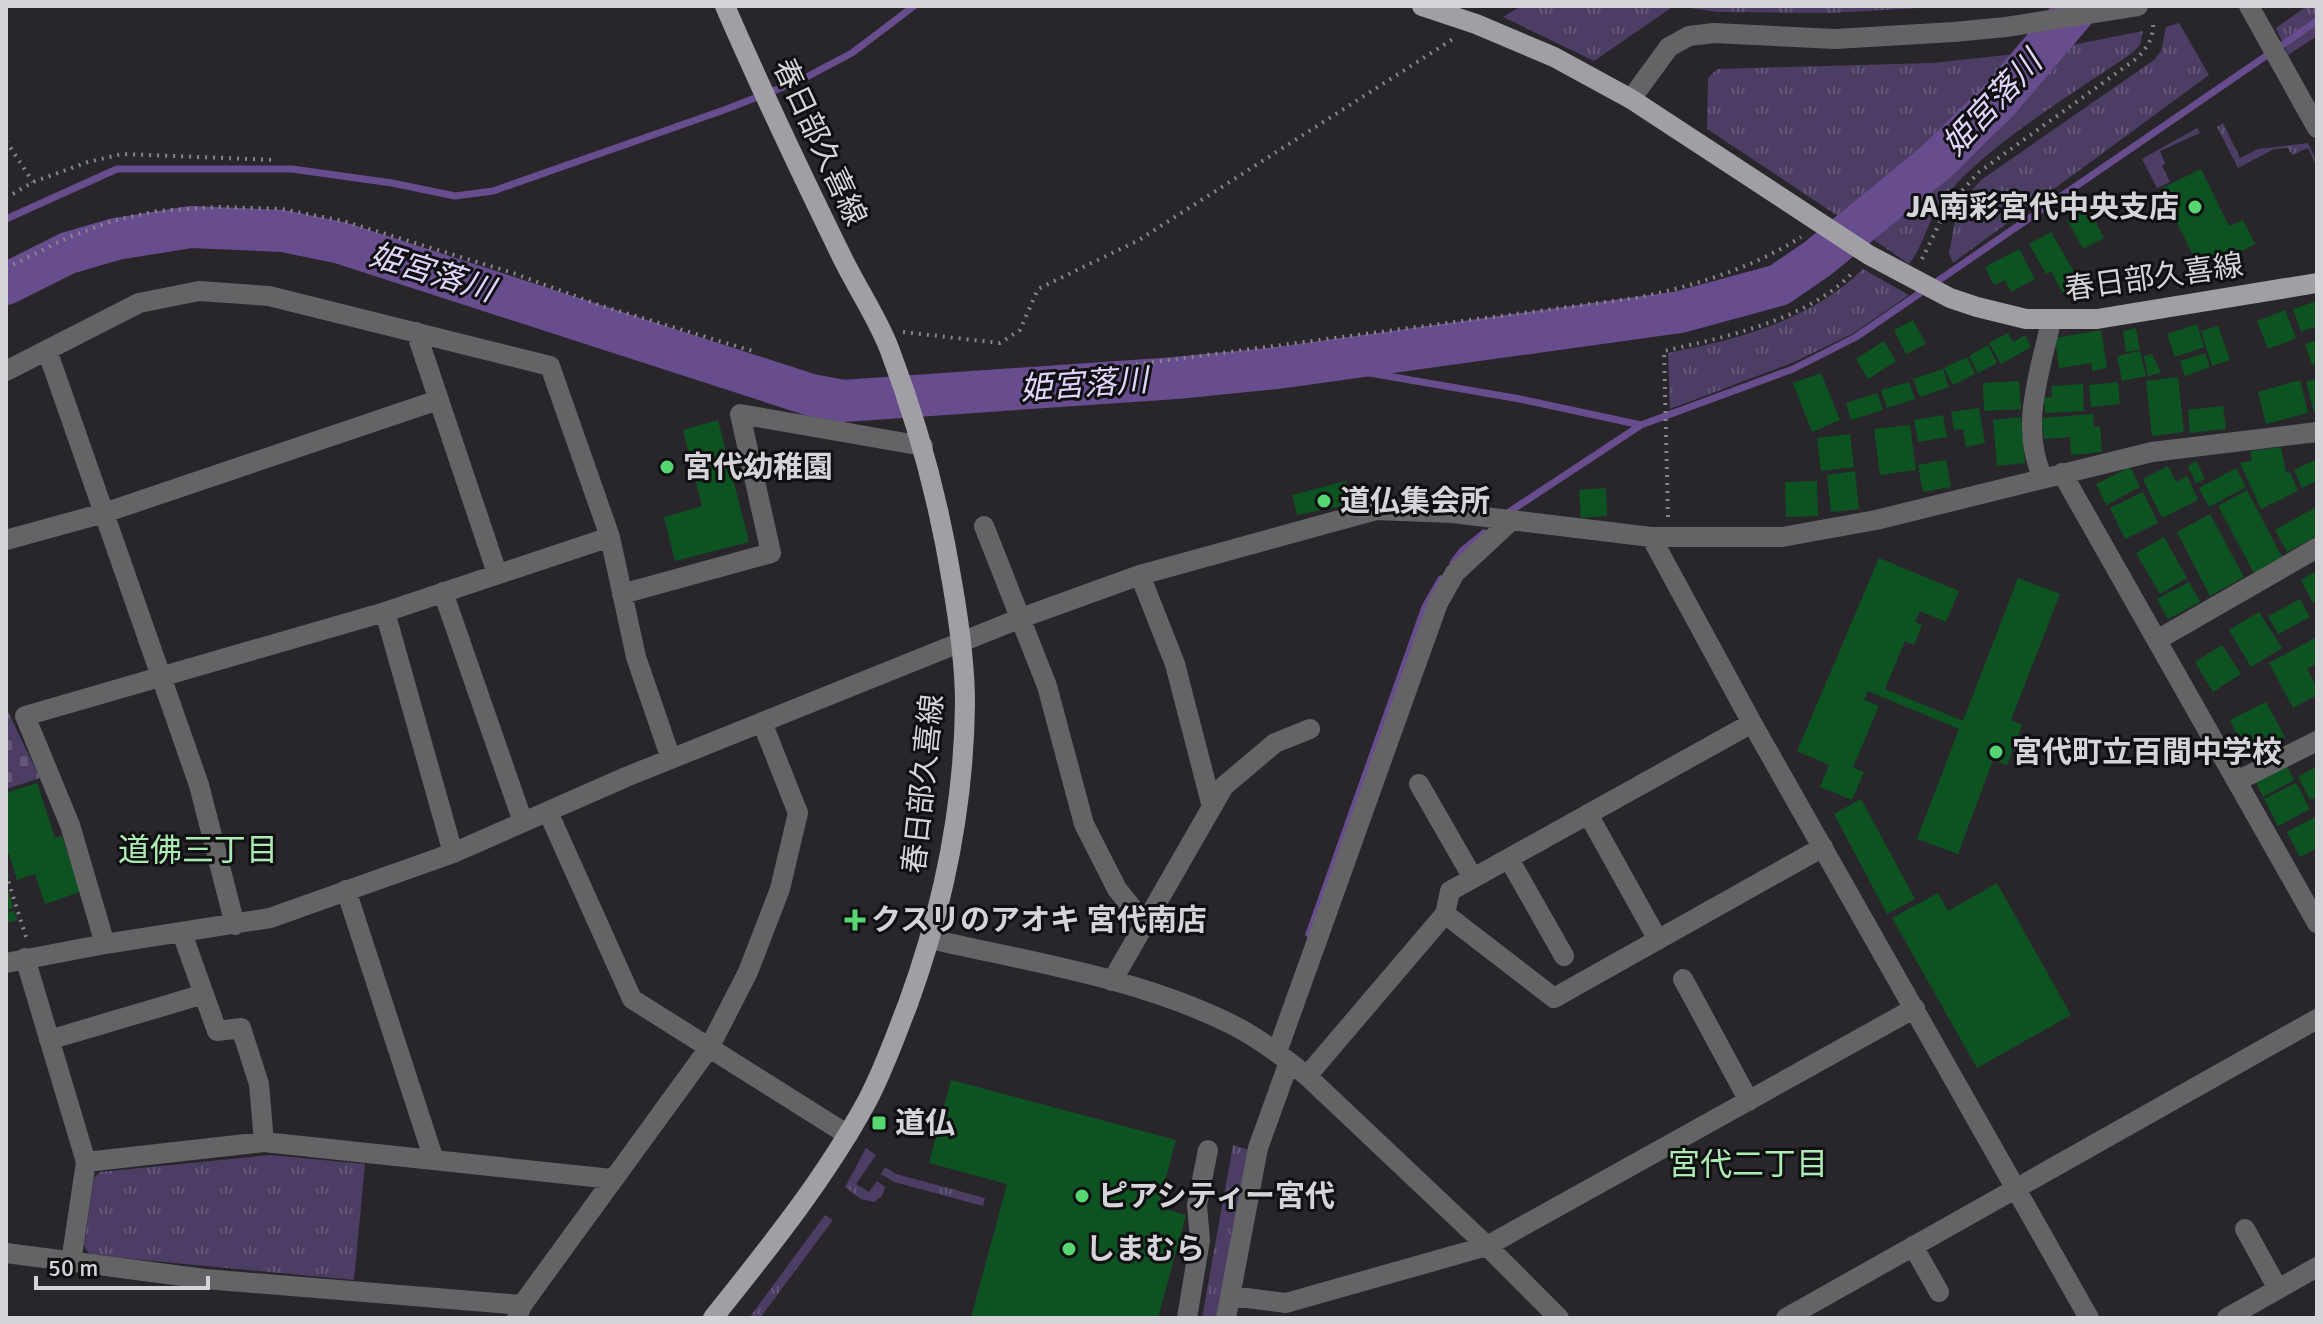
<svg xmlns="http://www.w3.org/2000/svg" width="2323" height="1324" viewBox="0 0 2323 1324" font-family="Signika,'Noto Sans JP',sans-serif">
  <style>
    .grass { fill: url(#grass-tufts) }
    .cemetery { fill: url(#cemetery-stones) }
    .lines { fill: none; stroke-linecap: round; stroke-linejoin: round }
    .stream { stroke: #674d8e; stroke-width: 7 }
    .river { stroke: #674d8e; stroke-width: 42 }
    .building { fill: #0d5321 }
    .path { stroke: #868589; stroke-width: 4; stroke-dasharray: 2 6; stroke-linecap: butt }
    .minor { stroke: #646366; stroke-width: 20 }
    .major { stroke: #a19fa5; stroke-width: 20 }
    .poi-dot { fill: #56d671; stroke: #101012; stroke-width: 3 }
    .labels { text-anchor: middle; stroke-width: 6; stroke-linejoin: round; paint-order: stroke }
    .street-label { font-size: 30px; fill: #d5d4d8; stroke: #101012 }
    .poi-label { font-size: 30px; font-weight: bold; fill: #d5d4d8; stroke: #101012; text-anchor: start }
    .water-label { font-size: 32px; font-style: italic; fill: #e2d5fc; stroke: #101012 }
    .neighbourhood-label { font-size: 32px; fill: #acecb4; stroke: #101012 }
  </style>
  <defs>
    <pattern id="grass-tufts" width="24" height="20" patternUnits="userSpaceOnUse" patternTransform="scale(2)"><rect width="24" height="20" fill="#4b3d63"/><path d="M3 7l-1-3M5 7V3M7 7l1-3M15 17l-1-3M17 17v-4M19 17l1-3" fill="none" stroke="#645879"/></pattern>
    <pattern id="cemetery-stones" width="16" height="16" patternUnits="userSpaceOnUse" patternTransform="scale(2)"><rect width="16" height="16" fill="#4b3d63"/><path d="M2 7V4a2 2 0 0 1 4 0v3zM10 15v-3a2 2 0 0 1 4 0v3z" fill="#645879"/></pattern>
  </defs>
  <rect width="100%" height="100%" fill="#28262b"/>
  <path class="grass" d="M1521,6H1674L1594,61L1503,17Z
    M1678,6H1955L1831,13L1718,12Z
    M2307,6H2317V36L2288,55L2276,28Z
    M2179,23L2209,75L1953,263L1949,253L1958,206L1981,180L2154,60L2161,51L2166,27Z
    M2143,31L2140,45L2132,53C2074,93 1986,145 1943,199C1928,218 1925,244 1909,264L1865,234L1914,197L2067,46Z
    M2025,53L1956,129L1899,179L1844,220L1707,129L1708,78L1717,69L1932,63Z
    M2223,123L2240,158L2258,149L2308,143L2317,162V168L2308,148L2292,155L2288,148L2274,149L2238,168L2217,127Z
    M2197,128L2200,133L2160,151L2165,163L2162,166L2170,182L2157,188L2142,159Z
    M1863,269L1909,295L1854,333L1792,363L1670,409L1668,353C1738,339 1810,321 1863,269Z
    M1233,1145L1249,1150L1216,1318H1202Z
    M866,1148L876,1155L856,1184L869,1192L877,1181L885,1187L882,1196L874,1202L861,1199L845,1187Z
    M270,1155L365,1164L354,1280L90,1255L84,1246L94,1178L100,1172Z
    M885,1167L896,1174L985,1198L983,1206L894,1182L881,1174Z
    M825,1215L833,1220L760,1318H749Z"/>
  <path class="cemetery" d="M6,708L40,778L6,789Z"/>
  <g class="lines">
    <path class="stream" d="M6,219L117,169H292L392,183L455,196L493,191L724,110L801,80L852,53L914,6
      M1312,363L1520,399L1641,425L1793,369L1856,337L2317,21
      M1506,514L1641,425
      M1453,563L1462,551L1484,533
      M1309,934L1425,607L1441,579"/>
    <path class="river" d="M6,284L68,253L116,239L191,227L283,231L341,243L811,395L843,401L1176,378L1277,368L1680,312L1779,285L1817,259L1937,161L1999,100L2079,6"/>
  </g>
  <path class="building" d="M2201,169L2229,226L2243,220L2255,244L2236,254L2233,249L2199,267L2160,189Z
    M2088,208L2104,238L2083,249L2067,220Z
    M2051,232L2083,287L2065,297L2051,271L2046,274L2029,244Z
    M2019,249L2035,279L2011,292L2005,280L1994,285L1985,267Z
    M2317,301V326L2301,332L2293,309Z
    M2285,310L2296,338L2268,349L2257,321Z
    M1913,320L1926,344L1906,354L1894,330Z
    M2197,324L2204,347L2175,357L2167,334Z
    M2218,326L2230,360L2212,366L2201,331Z
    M2136,328L2140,350L2126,352L2123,331Z
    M2101,330L2107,368L2092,371V363L2059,368L2055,338Z
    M2008,333L2013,342L2025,335L2031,347L2001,364L1989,343Z
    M2317,340V364L2312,365L2305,344Z
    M1884,341L1896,361L1868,379L1856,359Z
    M1988,345L1997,363L1978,373L1969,356Z
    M2140,351L2146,376L2122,381L2117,356Z
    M2205,353L2210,367L2185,376L2180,361Z
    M2152,354L2161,373L2148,376L2144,356Z
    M1967,357L1975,374L1953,385L1944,368Z
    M1943,369L1949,387L1920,397L1913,379Z
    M1821,373L1840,420L1812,432L1793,383Z
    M2178,377L2184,432L2152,436L2146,381Z
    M2317,379V412H2314L2306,382Z
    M2300,380L2308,413L2266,424L2258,392Z
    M2019,381L2021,409L1984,411L1983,383Z
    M1909,382L1915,399L1887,408L1881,390Z
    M2118,382L2120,404L2091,407L2089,385Z
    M2083,384L2084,411L2045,413L2044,398L2052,397L2051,386Z
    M1877,393L1883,410L1851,420L1846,403Z
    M2223,406L2226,429L2190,433L2188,410Z
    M1979,408L1985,443L1966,447L1963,429L1954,430L1951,412Z
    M2093,414L2094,427L2100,426L2102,452L2071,455L2070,437L2044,439L2042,418Z
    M1943,415L1947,437L1918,442L1914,420Z
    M2021,417L2025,463L1997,466L1993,420Z
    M718,420L749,542L675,561L664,517L702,506L683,430Z
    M1910,425L1916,470L1880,475L1874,429Z
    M1850,434L1854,467L1821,471L1817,438Z
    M2281,447L2286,473L2290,472L2298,491L2261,509L2240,463L2252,461L2250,451Z
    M2317,459V481L2302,488L2294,470Z
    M1946,460L1951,487L1923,492L1918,465Z
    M2196,461L2205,479L2196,483L2188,466Z
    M2168,466L2176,482L2187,476L2198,500L2162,518L2143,479Z
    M2130,467L2140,487L2106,505L2096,484Z
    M2236,468L2246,487L2209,507L2199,488Z
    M1855,471L1859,509L1831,512L1827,475Z
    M1346,481L1349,497H1353L1356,508L1342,511L1341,506L1297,515L1292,495Z
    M1817,481L1818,516L1786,517L1785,482Z
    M1606,488L1607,516L1581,518L1579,490Z
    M2247,490L2282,557L2254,573L2218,506Z
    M2143,492L2158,523L2125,539L2110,508Z
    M2314,508L2317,514V536L2287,552L2275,530Z
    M2210,514L2244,577L2210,596L2177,532Z
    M2164,537L2187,578L2160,594L2136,553Z
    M1879,558L1959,591L1946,622L1920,611L1915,622L1922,625L1914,645L1905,641L1885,689L1963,721L2018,578L2060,594L2011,720L2022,725L2007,765L1993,760L1958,854L1917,839L1959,729L1868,691L1864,700L1879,706L1853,767L1864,772L1852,800L1820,787L1829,765L1797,751Z
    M2317,571V601L2313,603L2301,580Z
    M2189,582L2200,602L2168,619L2157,599Z
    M2300,599L2310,617L2278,634L2268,616Z
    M2259,612L2282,648L2251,667L2229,630Z
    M2317,637V663L2307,669L2317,688V695L2293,708L2269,663Z
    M2222,645L2241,674L2213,692L2195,662Z
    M2266,702L2285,737L2247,756L2230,720Z
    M2286,764L2294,780L2263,797L2255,781Z
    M2317,766V796L2310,800L2298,777Z
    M37,783L55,838L62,836L80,892L45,904L35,874L17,880L9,854L6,855V793Z
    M2296,783L2310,809L2278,826L2264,799Z
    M1861,799L1915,899L1887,914L1834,814Z
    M2317,816V848L2300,857L2287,832Z
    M1997,883L2071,1015L1977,1068L1892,918L1938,893L1948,911Z
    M9,892L13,908L6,910V893Z
    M14,911L17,920L7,923L6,913Z
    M951,1080L1176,1140L1158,1207L1186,1215L1158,1318H971L1007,1184L929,1163Z"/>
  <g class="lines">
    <path class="path" d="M6,141L33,182
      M6,198L33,182L88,162L122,154L276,160
      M1922,259L1948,206L1979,172L2136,59C2148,47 2154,38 2153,20
      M6,268L69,237L112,221L157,211L219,207L282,209L343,221L513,273L602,306L756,352
      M903,332L1000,343L1020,330L1038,289L1139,240L1453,39
      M1033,378L1636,298C1693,286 1751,269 1801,237
      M1668,517L1664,351C1725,337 1809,320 1854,271
      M6,874L26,937"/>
    <path class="minor" d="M2249,6L2317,128
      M1631,99L1669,47L1689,36L1714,33L1835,39L1954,32L2006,27L2138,6
      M416,332L497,573
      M47,350L199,785L235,925
      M6,371L139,303L199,291L269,296L550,366L610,537L636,657L671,759
      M2062,473L2317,923
      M2043,478C2019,427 2040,373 2051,321
      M984,526L1047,686L1084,824L1117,889L1145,924
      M1651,537L1752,723L2089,1318
      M6,540L104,513L438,400
      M1140,575L1175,664L1212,807
      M443,592L523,822
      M622,594L771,553L740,414L923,446
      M385,612L453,853
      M2157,640L2317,548
      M2237,781L2317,741
      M1419,784L1473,878
      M548,812L632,999L848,1135
      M1588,814L1658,940
      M1509,859L1564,956
      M346,890L434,1160
      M1445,914L1554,998L1823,847
      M182,933L217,1031L241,1028L259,1084L264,1142
      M930,939C1031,962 1138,978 1231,1024C1259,1038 1283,1057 1307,1076L1487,1246L1559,1318
      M105,944L70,825L25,716L385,612L610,537
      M25,958L86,1162L71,1262
      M6,963L105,944L270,918L453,853L626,777L1021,618L1140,575L1376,510L1452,513L1651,537H1782L1876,520L2152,452L2317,432
      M1683,979L1749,1101
      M1112,981L1224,786L1275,743L1310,729
      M49,1040L204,994
      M1277,1052L1438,603L1455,573L1512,520
      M1307,1076L1445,914L1450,891L1752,723
      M86,1162L264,1142L612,1179
      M2245,1229L2278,1289
      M1913,1246L1939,1292
      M6,1253L205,1279L522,1305
      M1231,1296L1286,1303L1487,1246L1915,1008
      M517,1318L522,1305L709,1048L748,972L780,889L798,813L762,722
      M1187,1318L1200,1240L1197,1205L1208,1150
      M1226,1318L1258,1148L1289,1062
      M1786,1318L2317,1019
      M2227,1318L2317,1267"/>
    <path class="major" d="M1422,6L1476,24L1554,57L1631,99L1869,255L1950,298L1977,307L2026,319H2097L2317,283
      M713,1318C768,1249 824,1180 866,1103C883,1072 895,1037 908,1004C943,908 964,805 965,703C965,662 959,622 952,582C939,502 918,424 889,348C876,315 855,285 840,253C800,171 761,89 725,6"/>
  </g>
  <g class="poi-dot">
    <circle cx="2195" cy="207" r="8"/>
    <circle cx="667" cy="467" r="8"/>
    <circle cx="1324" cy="501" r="8"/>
    <circle cx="1996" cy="752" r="8"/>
    <path d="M851 908h8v8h8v8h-8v8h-8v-8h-8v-8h8z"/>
    <rect x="871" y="1115" width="16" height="16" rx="4"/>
    <circle cx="1082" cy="1196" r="8"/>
    <circle cx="1069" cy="1249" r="8"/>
  </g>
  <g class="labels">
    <g class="street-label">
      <text transform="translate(820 142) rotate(65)" y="10">春日部久喜線</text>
      <text transform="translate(2154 277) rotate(-8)" y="10">春日部久喜線</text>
      <text transform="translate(923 784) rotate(-84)" y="10">春日部久喜線</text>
    </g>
    <g class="poi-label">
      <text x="2179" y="217" text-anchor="end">JA南彩宮代中央支店</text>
      <text x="683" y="477">宮代幼稚園</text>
      <text x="1340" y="511">道仏集会所</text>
      <text x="2012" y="762">宮代町立百間中学校</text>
      <text x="871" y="930">クスリのアオキ 宮代南店</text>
      <text x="895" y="1133">道仏</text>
      <text x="1098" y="1206">ピアシティー宮代</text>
      <text x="1085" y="1259">しまむら</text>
    </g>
    <g class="water-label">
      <text transform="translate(1992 103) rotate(-47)" y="11">姫宮落川</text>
      <text transform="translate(432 272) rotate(17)" y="11">姫宮落川</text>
      <text transform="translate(1084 384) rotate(-4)" y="11">姫宮落川</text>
    </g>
    <g class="neighbourhood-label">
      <text x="198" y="861">道佛三丁目</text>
      <text x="1748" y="1175">宮代二丁目</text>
    </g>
  </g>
  <rect width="2323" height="1324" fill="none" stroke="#d5d4d8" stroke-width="16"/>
  <path d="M36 1276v12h172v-12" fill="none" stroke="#d5d4d8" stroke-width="4"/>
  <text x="48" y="1276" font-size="24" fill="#d5d4d8" stroke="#101012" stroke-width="6" paint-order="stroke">50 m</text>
</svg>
